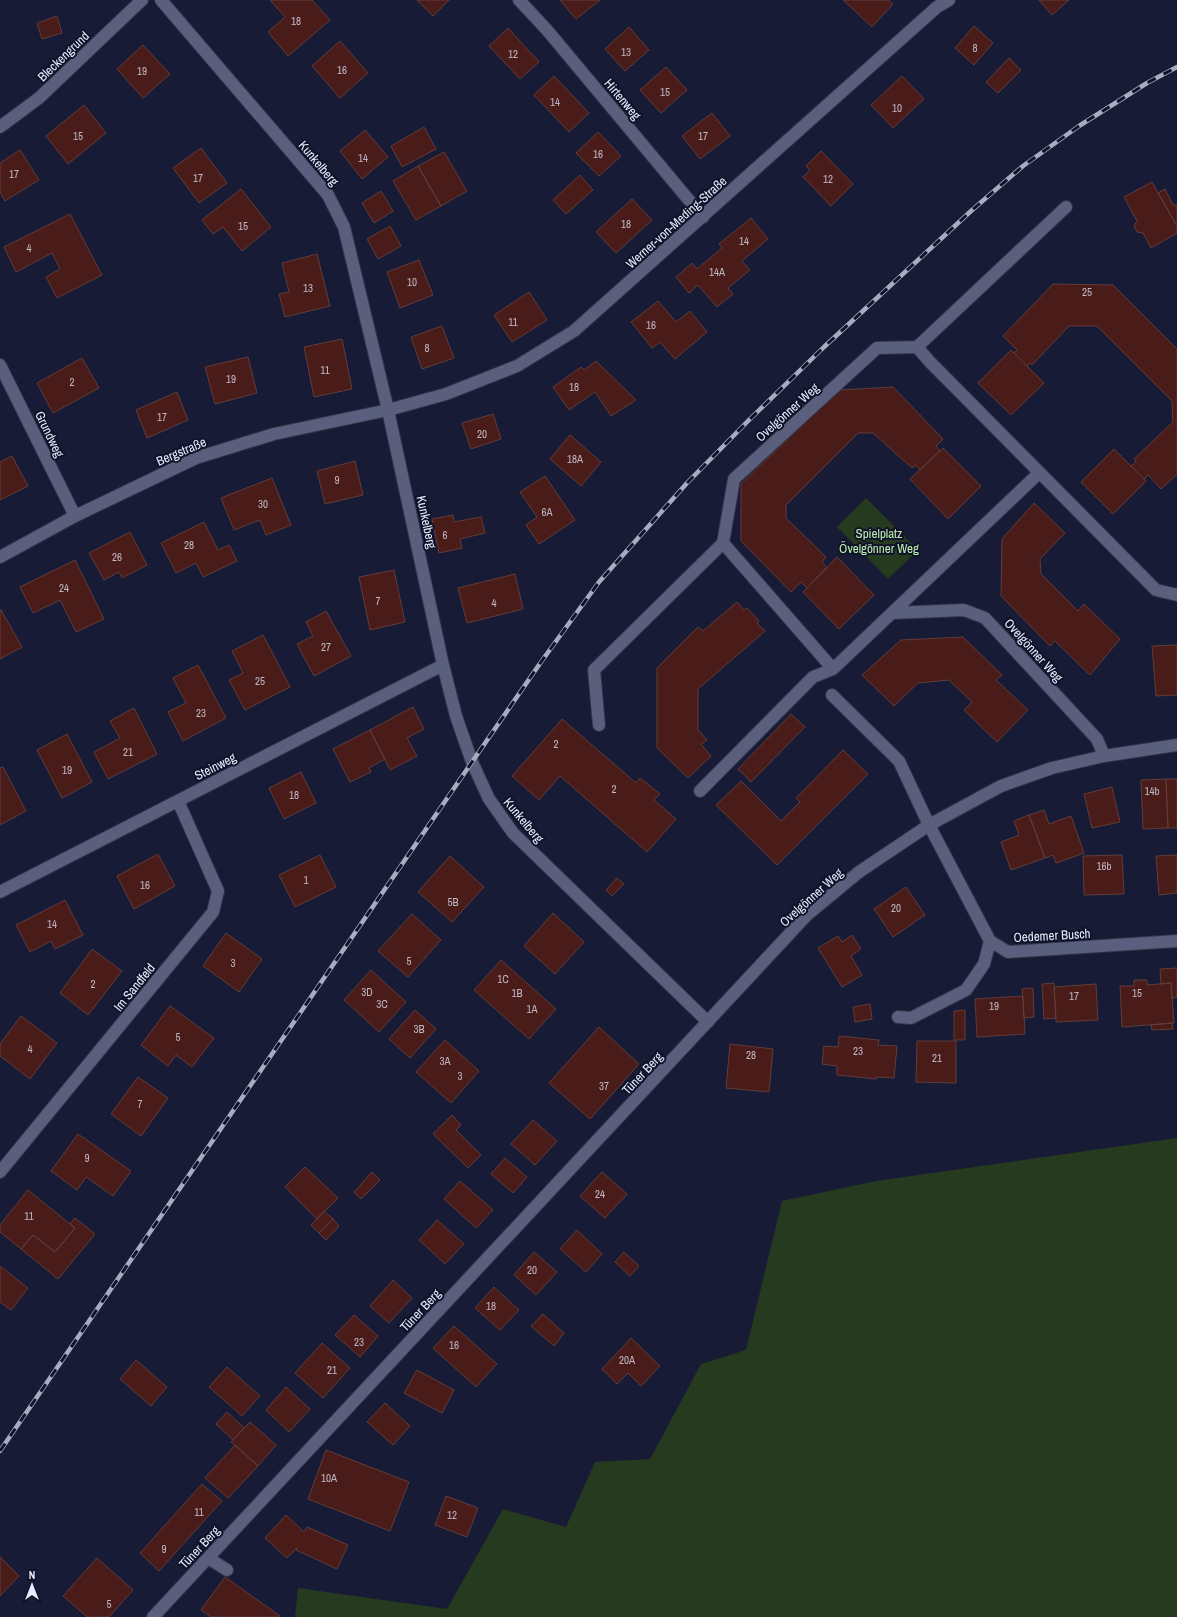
<svg xmlns="http://www.w3.org/2000/svg" width="1177" height="1617" viewBox="0 0 1177 1617" font-family="'Archivo Narrow',sans-serif">
  <style>
    .green { fill: #253a1f }
    .building { fill: #4a1c19; stroke: #603d3a }
    .lines { fill: none; stroke-linecap: round; stroke-linejoin: round }
    .lane-casing { stroke: #323348; stroke-width: 14 }
    .street-casing { stroke: #323348; stroke-width: 14 }
    .lane { stroke: #5b5f7e; stroke-width: 12 }
    .street { stroke: #5b5f7e; stroke-width: 12 }
    .rail-casing { stroke: #a8acc0; stroke-width: 4.5 }
    .rail { stroke: #10122a; stroke-width: 3; stroke-dasharray: 9; stroke-linecap: butt }
    .labels { text-anchor: middle; stroke-width: 4; stroke-linejoin: round; paint-order: stroke }
    .number-label { font-size: 11px; fill: #c0b7c4 }
    .street-label { font-size: 13px; fill: #e7ebfd; stroke: #10122a }
    .park-label { font-size: 13px; fill: #bdefae; stroke: #10122a }
  </style>
  <rect width="100%" height="100%" fill="#181b35"/>
  <path class="green" d="M866,498L918,550L888,579L837,527Z
    M1177,1138V1617H295L298,1588L447,1609L503,1509L566,1527L595,1462L650,1459L701,1364L746,1350L782,1201L876,1181Z"/>
  <path class="building" d="M270,0H312L330,20L288,56L268,32L285,17Z
    M417,0H449L433,16Z
    M560,0H600L576,19Z
    M843,0H888L893,4L872,27Z
    M1039,0H1069L1052,15Z
    M57,16L62,33L42,39L37,23Z
    M974,26L993,43L974,65L955,48Z
    M629,27L649,50L625,71L605,49Z
    M508,28L539,62L520,79L489,46Z
    M340,41L368,73L340,98L312,66Z
    M143,45L170,74L143,98L117,69Z
    M1009,58L1021,70L998,93L986,82Z
    M666,67L687,90L661,113L640,90Z
    M554,76L589,113L569,132L534,95Z
    M902,76L924,99L893,128L871,105Z
    M84,105L106,133L68,164L46,136Z
    M712,113L730,136L700,159L682,136Z
    M424,127L436,149L402,167L391,146Z
    M365,130L388,157L362,179L340,151Z
    M598,132L621,156L599,176L576,153Z
    M201,148L227,183L199,203L173,168Z
    M20,150L39,180L5,201L0,192V163Z
    M821,151L853,184L831,206L803,177L810,170L806,166Z
    M444,152L467,191L441,206L418,166Z
    M418,166L441,206L416,220L393,181Z
    M580,175L593,190L566,214L553,200Z
    M1152,182L1177,226V233L1151,248L1143,233L1137,232L1134,226L1137,221L1124,197Z
    M241,189L271,227L242,251L223,227L213,234L202,220Z
    M1165,189L1173,205H1177V226L1158,193Z
    M381,191L393,211L374,223L362,203Z
    M632,199L652,220L616,253L596,232Z
    M70,214L102,275L57,298L46,277L60,269L52,253L16,272L4,247Z
    M751,218L768,239L742,261L750,270L728,288L733,294L717,307L698,285L689,293L676,277L692,263L697,269L722,248L719,244Z
    M390,226L401,246L378,259L367,239Z
    M317,254L330,306L285,317L279,294L289,292L282,263Z
    M419,260L433,295L400,308L387,272Z
    M1053,284L1113,285L1177,349V474L1161,489L1148,475L1144,479L1131,466L1136,462L1134,459L1173,422L1172,401L1097,326H1069L1032,365L1030,363L1027,366L1014,353L1017,350L1003,336Z
    M529,292L547,320L512,342L494,315Z
    M658,301L676,322L690,311L707,332L675,359L660,342L652,348L631,322Z
    M442,326L454,358L422,369L411,337Z
    M342,339L352,389L314,397L304,347Z
    M1011,350L1044,383L1011,415L978,383Z
    M248,357L257,393L215,404L205,367Z
    M82,358L99,388L53,413L37,383Z
    M596,361L636,400L611,416L595,392L569,410L553,387L581,367L584,370Z
    M893,387L943,439L936,446L940,451L920,470L916,465L912,468L873,433H858L786,505V518L826,557L822,562L827,568L807,588L801,582L791,592L741,541V484L839,390Z
    M177,392L188,420L147,438L136,410Z
    M493,414L501,439L471,449L462,423Z
    M570,435L601,462L581,486L550,459Z
    M943,448L981,486L948,519L910,479Z
    M1114,449L1146,481L1113,514L1081,482Z
    M12,456L28,486L0,500V462Z
    M355,461L363,495L325,504L317,471Z
    M545,476L575,520L539,544L526,525L537,517L520,492Z
    M272,478L291,525L266,535L260,520L234,530L221,498Z
    M1034,503L1065,533L1040,559L1041,574L1078,611L1084,604L1120,639L1090,675L1055,641L1050,646L1001,596L1002,539Z
    M453,515L454,522L481,517L485,533L460,539L462,548L439,553L432,519Z
    M204,522L218,550L229,545L237,561L203,577L196,563L176,573L161,543Z
    M130,532L147,565L122,578L119,572L104,580L89,553Z
    M837,557L874,595L839,629L803,592Z
    M75,560L104,619L76,632L60,600L33,613L20,587Z
    M394,570L405,622L370,630L359,577Z
    M515,574L523,609L467,623L458,588Z
    M737,602L744,610L747,608L759,621L757,623L765,631L698,689V730L707,740L701,744L711,756L688,778L657,748V668L698,627L703,631Z
    M0,610H1L22,647L0,659Z
    M326,611L351,656L314,676L297,644L313,636L306,622Z
    M263,635L290,687L245,710L229,680L243,673L232,651Z
    M963,637L1002,675L996,680L1028,710L997,742L964,710L972,702L949,680L918,683L894,706L862,675L901,640Z
    M1177,645V695L1156,696L1152,646Z
    M198,665L226,718L183,741L168,712L186,703L173,678Z
    M413,707L424,729L407,738L417,756L390,770L370,730Z
    M134,708L157,754L108,779L94,752L120,738L110,721Z
    M791,714L805,727L751,782L738,769Z
    M562,719L636,783L640,778L660,794L654,800L676,819L647,852L560,776L539,800L512,776Z
    M370,730L385,759L369,768L371,772L350,782L333,749Z
    M67,734L92,782L62,798L37,750Z
    M843,750L868,774L777,865L716,805L741,781L781,821L800,802L796,798Z
    M3,767L26,811L0,825V768Z
    M301,772L316,803L284,819L269,788Z
    M1166,779L1168,828L1143,829L1141,780Z
    M1166,779H1177V828H1168Z
    M1112,787L1120,822L1092,828L1084,794Z
    M1044,810L1049,824L1071,816L1084,853L1056,863L1053,855L1045,858L1029,815Z
    M1029,815L1045,858L1011,870L1001,842L1019,835L1014,821Z
    M158,854L175,886L134,909L117,876Z
    M320,855L336,887L295,907L279,875Z
    M1122,855L1124,894L1084,895L1083,856Z
    M1177,855V893L1159,895L1156,856Z
    M450,856L484,887L452,922L418,892Z
    M617,878L624,884L612,896L606,890Z
    M906,887L925,915L893,937L874,909Z
    M65,900L83,935L55,949L51,941L30,952L16,925Z
    M553,913L584,942L555,974L524,946Z
    M412,914L441,940L408,977L378,951Z
    M226,933L262,959L239,992L203,966Z
    M852,935L861,949L851,956L862,975L842,987L818,948L838,936L842,942Z
    M92,949L122,971L88,1015L60,993Z
    M501,960L556,1009L529,1039L474,990Z
    M1177,968V997L1172,998L1171,983L1161,984L1160,969Z
    M371,970L406,1002L379,1032L344,1000Z
    M1134,980H1147V985L1171,983L1174,1023L1122,1027L1120,986H1134Z
    M1054,983L1056,1018L1044,1019L1042,984Z
    M1096,984L1098,1020L1056,1022L1054,987Z
    M1033,988L1034,1017L1024,1018L1022,989Z
    M1023,996L1025,1034L977,1037L975,999Z
    M870,1004L872,1019L855,1022L853,1007Z
    M170,1006L214,1038L192,1067L176,1055L168,1066L141,1045Z
    M415,1010L436,1029L410,1058L389,1039Z
    M965,1010V1040H954V1011Z
    M21,1016L57,1043L30,1079L0,1056V1044Z
    M1172,1023L1173,1029L1152,1030L1151,1025Z
    M599,1027L639,1064L590,1119L549,1083Z
    M839,1036L879,1040L878,1045L897,1046L894,1078L876,1077V1079L837,1075V1066L822,1064L824,1046L838,1047Z
    M445,1040L479,1071L451,1103L416,1072Z
    M917,1041H956V1083L916,1082Z
    M730,1044L773,1049L769,1092L726,1088Z
    M138,1077L168,1098L141,1136L111,1114Z
    M452,1115L461,1125L456,1130L481,1155L468,1168L433,1134Z
    M533,1120L557,1141L535,1165L511,1144Z
    M78,1134L131,1171L113,1196L86,1177L77,1190L51,1171Z
    M505,1158L527,1177L513,1193L491,1174Z
    M305,1167L338,1198L317,1219L285,1187Z
    M372,1172L380,1180L361,1199L354,1192Z
    M602,1172L627,1194L605,1218L580,1196Z
    M460,1181L493,1210L476,1228L444,1199Z
    M28,1190L75,1228L55,1252L33,1235L21,1249L0,1232V1225Z
    M324,1211L333,1219L319,1233L311,1225Z
    M75,1218L95,1234L58,1279L21,1249L33,1235L55,1252L75,1228L70,1224Z
    M333,1219L339,1226L326,1240L319,1233Z
    M437,1220L464,1244L445,1264L419,1240Z
    M577,1230L602,1254L586,1272L560,1249Z
    M534,1252L557,1272L536,1295L514,1275Z
    M624,1252L639,1266L630,1276L615,1262Z
    M0,1266L28,1288L11,1310L0,1302Z
    M393,1280L412,1298L389,1323L370,1306Z
    M494,1287L519,1310L500,1330L475,1308Z
    M543,1314L564,1333L554,1346L531,1326Z
    M354,1315L378,1336L360,1357L335,1335Z
    M454,1326L497,1364L476,1387L433,1348Z
    M631,1338L660,1366L641,1386L628,1373L617,1384L602,1369Z
    M322,1343L350,1368L323,1398L295,1373Z
    M136,1360L167,1387L151,1406L120,1379Z
    M227,1367L260,1396L242,1416L209,1387Z
    M417,1370L454,1390L442,1413L404,1393Z
    M286,1387L310,1409L289,1432L266,1410Z
    M385,1403L410,1426L393,1445L367,1422Z
    M227,1412L244,1428L233,1440L216,1424Z
    M250,1422L276,1445L258,1466L231,1442Z
    M235,1445L258,1466L228,1498L205,1478Z
    M326,1450L409,1482L390,1531L308,1499Z
    M202,1484L222,1501L159,1571L140,1553Z
    M446,1496L478,1508L467,1537L435,1525Z
    M286,1515L304,1532L307,1527L348,1545L337,1569L296,1550L298,1547L287,1558L265,1538Z
    M0,1557L19,1576L0,1596Z
    M97,1558L133,1590L109,1617H87L63,1596Z
    M225,1577L280,1616L279,1617H211L201,1610Z"/>
  <g class="lines">
    <defs>
      <path id="lane" d="M898,1017L911,1018L966,990L984,964L990,941
        M208,1558L227,1570"/>
      <path id="street" d="M161,0L328,195L344,227L388,410L443,665L456,716L472,762L489,799L513,833L708,1022
        M519,0L547,30L703,217
        M0,127L39,98L142,0
        M917,347L1066,207
        M0,365L75,516
        M723,543L833,669
        M0,557L75,516L196,458L274,434L388,410L446,394L517,366L574,331L937,7L949,0
        M892,613L964,610L985,618L1097,739L1104,756
        M832,695L899,761L929,825L990,941L1008,952L1177,941
        M599,725L594,670L723,543L734,479L877,348L917,347L930,362L1156,590L1177,595
        M700,791L813,677L833,669L1039,473
        M0,892L443,665
        M0,1172L213,912L218,891L178,801
        M153,1617L807,915L859,872L929,825L1001,786L1052,768L1104,756L1177,745"/>
    </defs>
    <use href="#lane" class="lane-casing"/>
    <use href="#street" class="street-casing"/>
    <use href="#lane" class="lane"/>
    <use href="#street" class="street"/>
    <defs>
      <path id="rail" d="M0,1451L472,762L541,662L599,582L687,483L749,420L824,347L971,211L1023,166L1079,126L1147,83L1177,67"/>
    </defs>
    <use href="#rail" class="rail-casing"/>
    <use href="#rail" class="rail"/>
  </g>
  <g class="labels">
    <g class="number-label">
      <text x="296" y="25">18</text>
      <text x="975" y="52">8</text>
      <text x="626" y="56">13</text>
      <text x="513" y="58">12</text>
      <text x="342" y="74">16</text>
      <text x="142" y="75">19</text>
      <text x="665" y="96">15</text>
      <text x="555" y="106">14</text>
      <text x="897" y="112">10</text>
      <text x="78" y="140">15</text>
      <text x="703" y="140">17</text>
      <text x="598" y="158">16</text>
      <text x="363" y="162">14</text>
      <text x="14" y="178">17</text>
      <text x="198" y="182">17</text>
      <text x="828" y="183">12</text>
      <text x="626" y="228">18</text>
      <text x="243" y="230">15</text>
      <text x="744" y="245">14</text>
      <text x="29" y="252">4</text>
      <text x="717" y="276">14A</text>
      <text x="412" y="286">10</text>
      <text x="308" y="292">13</text>
      <text x="1087" y="296">25</text>
      <text x="513" y="326">11</text>
      <text x="651" y="329">16</text>
      <text x="427" y="352">8</text>
      <text x="325" y="374">11</text>
      <text x="231" y="383">19</text>
      <text x="72" y="386">2</text>
      <text x="574" y="391">18</text>
      <text x="162" y="421">17</text>
      <text x="482" y="438">20</text>
      <text x="575" y="463">18A</text>
      <text x="337" y="484">9</text>
      <text x="263" y="508">30</text>
      <text x="547" y="516">6A</text>
      <text x="445" y="539">6</text>
      <text x="189" y="549">28</text>
      <text x="117" y="561">26</text>
      <text x="64" y="592">24</text>
      <text x="378" y="605">7</text>
      <text x="494" y="607">4</text>
      <text x="326" y="651">27</text>
      <text x="260" y="685">25</text>
      <text x="201" y="717">23</text>
      <text x="556" y="748">2</text>
      <text x="128" y="756">21</text>
      <text x="67" y="774">19</text>
      <text x="614" y="793">2</text>
      <text x="1152" y="795">14b</text>
      <text x="294" y="799">18</text>
      <text x="1104" y="870">16b</text>
      <text x="306" y="884">1</text>
      <text x="145" y="889">16</text>
      <text x="453" y="906">5B</text>
      <text x="896" y="912">20</text>
      <text x="52" y="928">14</text>
      <text x="409" y="965">5</text>
      <text x="233" y="967">3</text>
      <text x="503" y="983">1C</text>
      <text x="93" y="988">2</text>
      <text x="367" y="996">3D</text>
      <text x="517" y="997">1B</text>
      <text x="1137" y="997">15</text>
      <text x="1074" y="1000">17</text>
      <text x="382" y="1008">3C</text>
      <text x="994" y="1010">19</text>
      <text x="532" y="1013">1A</text>
      <text x="419" y="1033">3B</text>
      <text x="178" y="1041">5</text>
      <text x="30" y="1053">4</text>
      <text x="858" y="1055">23</text>
      <text x="751" y="1059">28</text>
      <text x="937" y="1062">21</text>
      <text x="445" y="1065">3A</text>
      <text x="460" y="1080">3</text>
      <text x="604" y="1090">37</text>
      <text x="140" y="1108">7</text>
      <text x="87" y="1162">9</text>
      <text x="600" y="1198">24</text>
      <text x="29" y="1220">11</text>
      <text x="532" y="1274">20</text>
      <text x="491" y="1310">18</text>
      <text x="359" y="1346">23</text>
      <text x="454" y="1349">16</text>
      <text x="627" y="1364">20A</text>
      <text x="332" y="1374">21</text>
      <text x="329" y="1482">10A</text>
      <text x="199" y="1516">11</text>
      <text x="452" y="1519">12</text>
      <text x="164" y="1553">9</text>
      <text x="109" y="1608">5</text>
    </g>
    <g class="street-label">
      <text transform="translate(63 56) rotate(-44)" y="5">Bleckengrund</text>
      <text transform="translate(623 99) rotate(50)" y="5">Hirtenweg</text>
      <text transform="translate(319 163) rotate(50)" y="5">Kunkelberg</text>
      <text transform="translate(676 222) rotate(-42)" y="5">Werner-von-Meding-Straße</text>
      <text transform="translate(787 412) rotate(-42)" y="5">Ovelgönner Weg</text>
      <text transform="translate(50 434) rotate(64)" y="5">Grundweg</text>
      <text transform="translate(181 451) rotate(-23)" y="5">Bergstraße</text>
      <text transform="translate(427 522) rotate(78)" y="5">Kunkelberg</text>
      <text transform="translate(1034 650) rotate(48)" y="5">Ovelgönner Weg</text>
      <text transform="translate(215 766) rotate(-27)" y="5">Steinweg</text>
      <text transform="translate(524 820) rotate(50)" y="5">Kunkelberg</text>
      <text transform="translate(811 897) rotate(-42)" y="5">Ovelgönner Weg</text>
      <text transform="translate(1052 935) rotate(-3)" y="5">Oedemer Busch</text>
      <text transform="translate(134 987) rotate(-51)" y="5">Im Sandfeld</text>
      <text transform="translate(642 1073) rotate(-47)" y="5">Tüner Berg</text>
      <text transform="translate(420 1310) rotate(-47)" y="5">Tüner Berg</text>
      <text transform="translate(199 1547) rotate(-47)" y="5">Tüner Berg</text>
    </g>
    <g class="park-label">
      <text x="879" y="538">Spielplatz<tspan x="879" dy="15">Övelgönner Weg</tspan></text>
    </g>
  </g>
  <g transform="translate(32 1585)" stroke="#10122a" stroke-width="3" paint-order="stroke">
  <path d="M0-3L7 15L0 10L-7 15Z" fill="#e7ebfd"/>
  <text y="-6" font-size="11" font-weight="bold" text-anchor="middle" fill="#e7ebfd">N</text>
  </g>
</svg>
